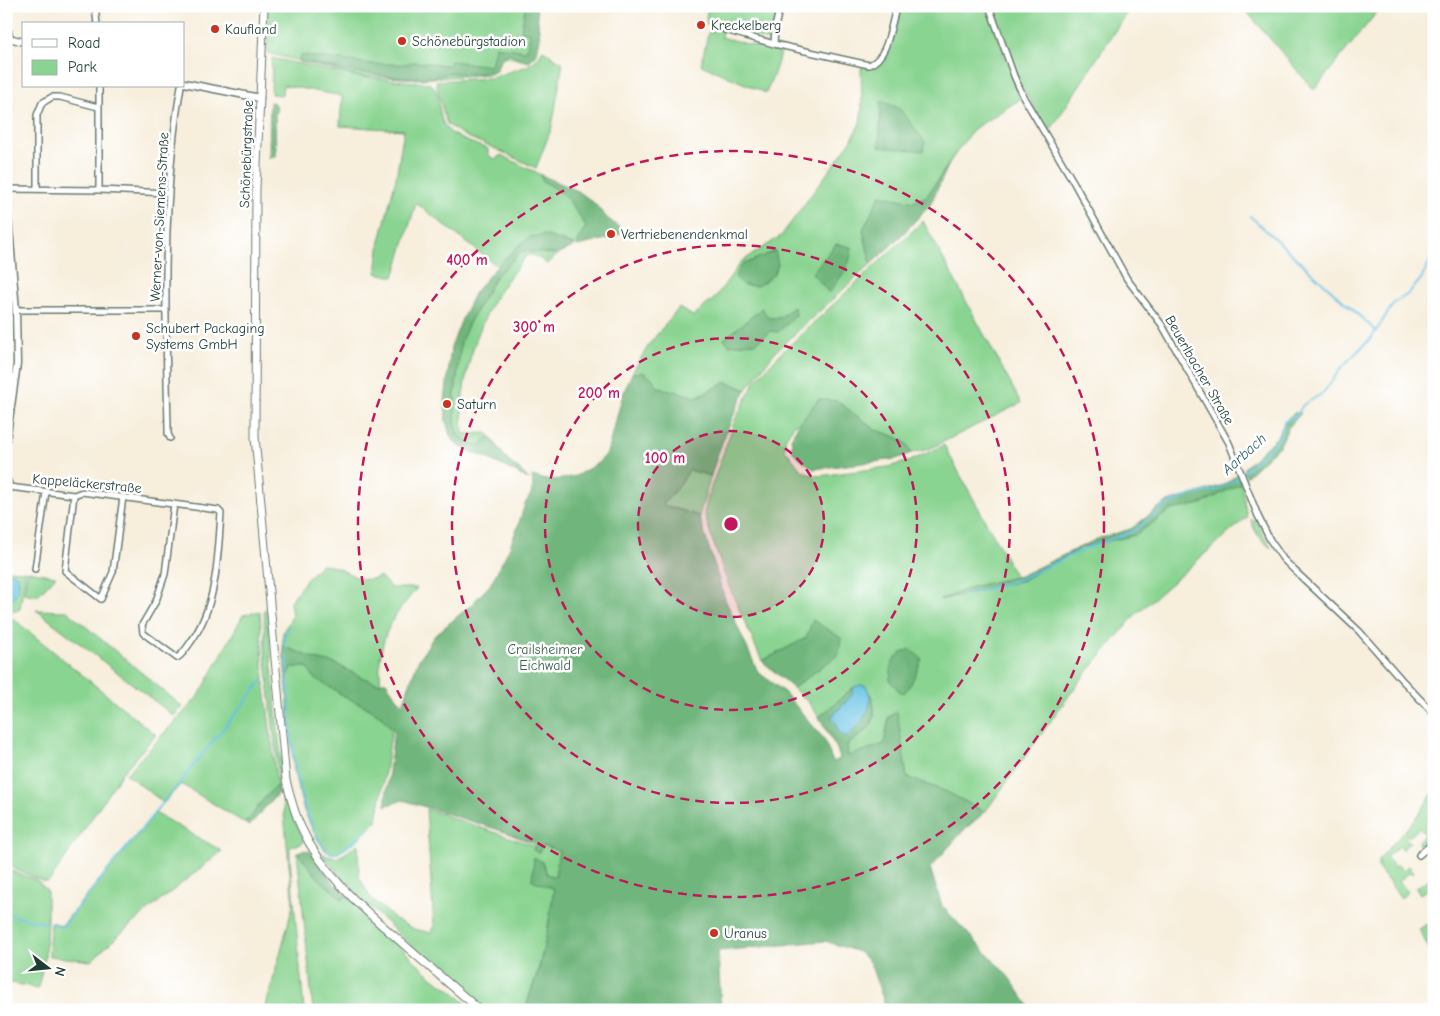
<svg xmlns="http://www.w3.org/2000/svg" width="1440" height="1016" viewBox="0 0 1440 1016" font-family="'Comic Neue',sans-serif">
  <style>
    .green { fill: #8ad491; stroke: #548862; fill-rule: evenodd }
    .forest { fill: #6fb67b; stroke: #477a58 }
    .water { fill: #66c2e4; stroke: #42808c }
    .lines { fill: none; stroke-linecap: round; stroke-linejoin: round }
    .stream { stroke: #66c2e4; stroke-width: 2 }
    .minor-casing { stroke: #6b7b6f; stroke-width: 8 }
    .tertiary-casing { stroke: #6b7b6f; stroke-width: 9 }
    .secondary-casing { stroke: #6b7b6f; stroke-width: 9 }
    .minor { stroke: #fff; stroke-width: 5 }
    .tertiary { stroke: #fff; stroke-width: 6 }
    .secondary { stroke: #fff; stroke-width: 7 }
    .ring { fill: none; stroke: #c2185b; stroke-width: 2.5; stroke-dasharray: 9 6 }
    .poi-dot { fill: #c8321e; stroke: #fff; stroke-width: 2 }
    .labels { text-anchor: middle; stroke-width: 5; stroke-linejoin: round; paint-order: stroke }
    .poi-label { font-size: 14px; fill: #1f3d34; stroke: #fff; text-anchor: start }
    .street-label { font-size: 14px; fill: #1f3d34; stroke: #fff }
    .park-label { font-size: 14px; fill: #3a634b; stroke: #fff }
    .water-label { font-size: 15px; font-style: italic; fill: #346569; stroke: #fff }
    .centre { fill: #c2185b; stroke: #fff; stroke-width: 2.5 }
    .ring-label { font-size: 15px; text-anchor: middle; font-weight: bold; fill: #c2185b; stroke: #fff; stroke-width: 5; stroke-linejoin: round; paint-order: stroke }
  </style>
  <rect width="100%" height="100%" fill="#fff"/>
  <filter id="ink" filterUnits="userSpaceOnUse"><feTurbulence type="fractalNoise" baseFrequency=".02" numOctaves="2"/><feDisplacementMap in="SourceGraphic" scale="10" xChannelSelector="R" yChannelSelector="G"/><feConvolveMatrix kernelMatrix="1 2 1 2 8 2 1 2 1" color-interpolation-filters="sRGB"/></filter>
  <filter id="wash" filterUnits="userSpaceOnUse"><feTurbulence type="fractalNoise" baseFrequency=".0096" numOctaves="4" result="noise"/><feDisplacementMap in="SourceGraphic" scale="20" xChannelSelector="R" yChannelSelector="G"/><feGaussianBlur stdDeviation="1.12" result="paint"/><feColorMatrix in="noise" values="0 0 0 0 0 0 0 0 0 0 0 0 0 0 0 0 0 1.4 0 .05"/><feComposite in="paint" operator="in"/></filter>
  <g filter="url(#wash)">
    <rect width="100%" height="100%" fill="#f7eedc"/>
    <path class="green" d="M268,6H532L539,30L530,62L503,56L492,74L420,79L358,76L267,53Z
      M708,6H780L773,42L707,24L706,17Z
      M902,6H986L1020,95L1019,100L975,128L960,147L927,196L914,202L880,196L863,230L871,264L775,352L746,390L727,382L696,397L658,387L652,378L632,373L650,343L679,308L693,316L714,299L741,262L781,236L851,141L860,123L862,109L861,67C865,67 869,68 873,67C892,60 896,24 902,6ZM778,264C770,282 762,286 743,285ZM794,307L796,315L778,332L770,331L756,343L761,308L768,318H779Z
      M995,6H1131L1048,134L1029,98L1021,88L997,16Z
      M1242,6H1382L1314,90Z
      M716,30L722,31L721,37L759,47L760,42L782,48L774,74L766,93L701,65L708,33Z
      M543,50L563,63L552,127L536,168L496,149L465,136L451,127L447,124L444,115L436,81L490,78L527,66L536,60Z
      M272,58L359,77L427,83C430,84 433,85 434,87C441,95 437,116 446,128C456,139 475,144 488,149V155L495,159L501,155L541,175L542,181C565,191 574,207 586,227L578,241V246L544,235L524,241L497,266L416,203L394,277L376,273L380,241L396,178L404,130L340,126L342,96L283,85L282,95L271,94Z
      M923,221L1021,403L929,449L911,453L907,444L896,437L876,430L837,401L819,399L800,422L794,425L786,437L785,443V449L800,469L809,474L819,476L888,467L910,461L944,445L1016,577L971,587L1021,581L1082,547L1135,535L1171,510L1201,504L1241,483L1247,517L1135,615L1079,682L985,812L947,792L907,777L889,717L884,744L848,757L847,745C853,740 868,731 872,724C878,711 872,697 866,686L854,687L819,717L808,702L793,688L839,654L806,638L762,661L728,584L713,542L704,513L711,487L735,420L756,380L765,370L780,354Z
      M572,247L554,257L547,264C541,260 535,254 527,255C513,272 498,291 488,311C474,340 464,374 462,407C462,416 463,425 463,434L487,433L490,436L479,446L473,445L458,435L455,419V395L461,341L469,323L496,276L522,251L555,254Z
      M689,470L711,476L699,516L663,505L683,480Z
      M1251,519L1256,521L1271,548C1261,540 1253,531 1251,519Z
      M321,564C327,565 332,566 337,568C352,574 364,585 380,576L391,588H417C396,614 384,627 380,660C379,668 381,676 380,684L361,677L336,664L315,659L283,646C281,628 285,631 292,616L290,602L306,580Z
      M6,570L26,571L20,609L6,615L10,572L6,571Z
      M28,571L56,576L37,596L24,593Z
      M264,609L267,611L277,721L284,783L282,785L280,784L279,781L265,651Z
      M36,610L67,611L183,707L174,716Z
      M260,611L264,680L277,785C271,791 265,797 260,804C254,811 252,820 243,822L181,784L164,803L126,774L196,699L204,687L243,615Z
      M11,617L156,735L122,773L51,879L47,882L42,881L6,865V620Z
      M291,667H307L345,697L363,705L381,716L392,729L377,821L359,838L338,853H330L325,850L316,837L304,811L294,773L286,682Z
      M1434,791V815L1425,824L1434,834V836L1427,843L1421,846L1419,845L1418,841L1425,834L1419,828L1409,837L1407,835L1405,837L1410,842L1402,850L1399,846L1386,857L1395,867L1398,865L1403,870L1409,866L1414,872L1412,874L1410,872L1399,881L1408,892L1401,898L1378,868V860L1417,817Z
      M286,792L289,808L304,842L301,844L290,846V859L304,1010H265L293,905L282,794Z
      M426,809L535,846L533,850L539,852L543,845L559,850L555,877L547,874L542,862L554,888L547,933L538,970L527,1003V1010H488L406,941L366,903L336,872L320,852C337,864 343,854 358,844L359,877L371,898L396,920L414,929L432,933L434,926Z
      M155,813L222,851C178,887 132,921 91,961L49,956L50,922L62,925Z
      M297,852L318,878L342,899L347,896L434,979L450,989L473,1010H313Z
      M6,869L38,881L47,891V922L45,957L38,988L6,982Z
      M1430,878L1434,886L1420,894L1416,888Z
      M1427,924L1430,929L1434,927V941L1432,942L1434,946V959L1419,929Z"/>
    <path class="forest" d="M521,6H536L540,39L536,54L527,62L509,53L501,59L496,70L477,74L449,73L432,78L399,77L353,72L299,62L300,55L375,64H403L415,62L448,65L451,61L491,66L495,46L526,51L530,33L521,31L525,8Z
      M881,101L899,108L925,142L923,151L879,147Z
      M270,102L274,103L277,106L275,116L276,154L275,157L269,158Z
      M950,162L930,205L898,239L871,264L863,230L880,195L914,202L927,196Z
      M541,175L578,191L593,202L607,218L624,231L614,237L578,246V241L586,226C574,207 565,191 542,181Z
      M544,235L573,245L572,247L555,254L522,251L496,276L469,323L461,341L455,395V419L458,435L473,445L479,446L490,436L508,461L521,471L530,480L491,460L458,446L450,436L446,421L445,402L451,347L462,319L475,292L497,266L524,241L530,237Z
      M836,244L852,247C851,266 840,278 829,293L812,273Z
      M775,251L778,264L773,275L757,286L743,285L735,277L742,265Z
      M794,307L796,315L778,332L770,331L756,343L729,345L724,339L762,308L768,318H779Z
      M642,372L652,378L658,387L696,397L727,382L746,390C731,418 720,446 711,476L689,470L683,480L663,505L699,516L725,599L758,672L784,692L802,713L824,739L833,762L840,759L837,749L819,717L854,687L852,695L831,717L836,723L838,731L869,706L870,694C874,699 873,704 874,710C874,728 860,735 847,745L848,756L884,744L889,717L897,711L907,777L947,792L985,812L964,830L930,868L942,906L1008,976L1032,1010H887L870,963L859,952L825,941L718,951L721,1010H527C528,996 535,983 539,969C546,943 550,916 554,889L532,880L534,857L542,862L547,874L555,877L559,851L543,845L539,853L533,850L536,844L496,829L403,800L385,806L394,731L381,716L363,705L345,697L333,689L315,679L307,667H292L286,682L283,646L315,659L336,664L361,677L380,684L381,682H386L398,699L403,704L417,663L434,636L471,605L490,585L508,551L518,526L525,504L531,494L533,486L532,476L546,480L562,479L576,476L598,463L607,453L623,394L632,373Z
      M819,399L837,401L876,430L896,437L907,444L911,453L896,459L813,469L793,452L791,438L800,422Z
      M1294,413H1301L1288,428L1280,445L1246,477L1243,469L1277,437L1285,421Z
      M1239,473L1241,479V483L1201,504L1171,510L1135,535L1082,547L1021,581L940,600L971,587L1020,576L1097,539L1131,529L1165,503L1224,485Z
      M813,620L841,638L839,654L793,688L762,661L806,638Z
      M910,649L922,659L911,684L904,693L899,691L890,681C892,661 891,657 910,649Z
      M277,785L278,793L249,826L243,822C252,820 254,811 260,804C265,797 271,791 277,785Z
      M304,850L311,852L333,882L347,896L342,899L318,878L297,852Z"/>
    <path class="water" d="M6,571L17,575C22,587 15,598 6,605Z
      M860,685L866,686C878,709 861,722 846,738L838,731L836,723L831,718L852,695L854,687Z"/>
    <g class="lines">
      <path class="stream" d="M1250,216L1376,331
        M967,595L1018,580L1092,546L1131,532L1158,513L1163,507L1192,495L1219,489L1236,479L1245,470L1275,443L1280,436L1284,422L1297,415L1303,405L1323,393L1342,367L1372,337L1394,303L1408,294L1421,279L1431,259L1434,248
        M286,649L285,632L289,627
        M287,656C291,717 288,784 319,839C322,844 326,851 331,853C341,855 362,835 369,828
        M6,914L45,923
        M52,924L62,927L262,681
        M452,1010L458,1004"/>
    </g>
  </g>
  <g filter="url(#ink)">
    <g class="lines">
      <defs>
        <path id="minor" d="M91,6L95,7L97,24
          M989,6L1014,76L1024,98L1074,183L1127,279L1162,325L1229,443L1258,516L1270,540L1283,559L1295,571L1359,631L1401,679L1434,714
          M725,30L774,44L869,65C889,58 890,24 897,6
          M774,44L775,27L780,6
          M6,189L99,190L169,193
          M37,189V115L42,103L52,97H60L98,107
          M99,190V86
          M16,310H166
          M170,438L168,434V427C166,336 163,245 172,154C174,131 177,109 181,86
          M9,487L74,495L82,492L218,510L221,513C218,556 217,607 190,643C186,649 183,654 177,658L143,633L142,625L156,601L165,574L174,504
          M74,495L65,571L101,599L113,572L123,497
          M35,569L46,492
          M1419,855L1434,842"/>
        <path id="tertiary" d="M6,28C10,33 9,38 6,43
          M9,38L24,42
          M184,83L260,98
          M6,193L16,310L17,364L6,441
          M6,479C9,483 10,488 6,492"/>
        <path id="secondary" d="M264,6L256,188L255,437L286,780C290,796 294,812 301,827C322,874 363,909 401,942C427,965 453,987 480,1010"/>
      </defs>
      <use href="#minor" class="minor-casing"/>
      <use href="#tertiary" class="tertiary-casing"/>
      <use href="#secondary" class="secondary-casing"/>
      <use href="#minor" class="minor"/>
      <use href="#tertiary" class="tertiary"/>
      <use href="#secondary" class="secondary"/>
    </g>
  </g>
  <circle cx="731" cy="524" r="93" fill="#c2185b" fill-opacity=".12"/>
  <g class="ring">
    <circle cx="731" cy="524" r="93"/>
    <circle cx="731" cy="524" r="186"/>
    <circle cx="731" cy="524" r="279"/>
    <circle cx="731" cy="524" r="373"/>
  </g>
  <g class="poi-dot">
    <circle cx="701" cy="25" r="5"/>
    <circle cx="215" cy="29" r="5"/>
    <circle cx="402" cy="41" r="5"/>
    <circle cx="611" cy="234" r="5"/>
    <circle cx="136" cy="336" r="5"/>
    <circle cx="447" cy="404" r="5"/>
    <circle cx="714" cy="933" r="5"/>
  </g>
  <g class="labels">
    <g class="poi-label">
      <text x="711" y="30">Kreckelberg</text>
      <text x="225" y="34">Kaufland</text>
      <text x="412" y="46">Schönebürgstadion</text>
      <text x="621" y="239">Vertriebenendenkmal</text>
      <text x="146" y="333">Schubert Packaging<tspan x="146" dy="16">Systems GmbH</tspan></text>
      <text x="457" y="409">Saturn</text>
      <text x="724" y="938">Uranus</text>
    </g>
    <g class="street-label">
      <text transform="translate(246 154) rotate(-88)" y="5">Schönebürgstraße</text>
      <text transform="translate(159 217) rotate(-87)" y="5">Werner-von-Siemens-Straße</text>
      <text transform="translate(1200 370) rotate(60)" y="5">Beuerlbacher Straße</text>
      <text transform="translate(87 483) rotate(5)" y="5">Kappeläckerstraße</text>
    </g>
    <g class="park-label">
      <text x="545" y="654">Crailsheimer<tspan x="545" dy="16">Eichwald</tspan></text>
    </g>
    <g class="water-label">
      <text transform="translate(1244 454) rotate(-42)" y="5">Aarbach</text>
    </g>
  </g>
  <circle cx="731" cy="524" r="8" class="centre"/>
  <g class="ring-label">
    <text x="467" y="265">400 m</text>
    <text x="534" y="332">300 m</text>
    <text x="599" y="398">200 m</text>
    <text x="665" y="463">100 m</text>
  </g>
  <rect width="1440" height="1016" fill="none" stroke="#fff" stroke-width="25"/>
  <rect x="22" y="22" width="162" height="65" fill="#ffffff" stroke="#a5b1ae"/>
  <rect x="32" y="39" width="25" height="8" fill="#ffffff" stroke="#a5b1ae"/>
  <text x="68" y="48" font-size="15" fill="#1f3d34">Road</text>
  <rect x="32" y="60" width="25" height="15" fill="#8ad491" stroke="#a5b1ae"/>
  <text x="68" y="72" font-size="15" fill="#1f3d34">Park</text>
  <g transform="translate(48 968) rotate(106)" stroke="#ffffff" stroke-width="4" paint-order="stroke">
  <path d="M0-4L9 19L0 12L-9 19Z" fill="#1f3d34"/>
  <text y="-8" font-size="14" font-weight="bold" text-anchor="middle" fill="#1f3d34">N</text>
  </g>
</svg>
